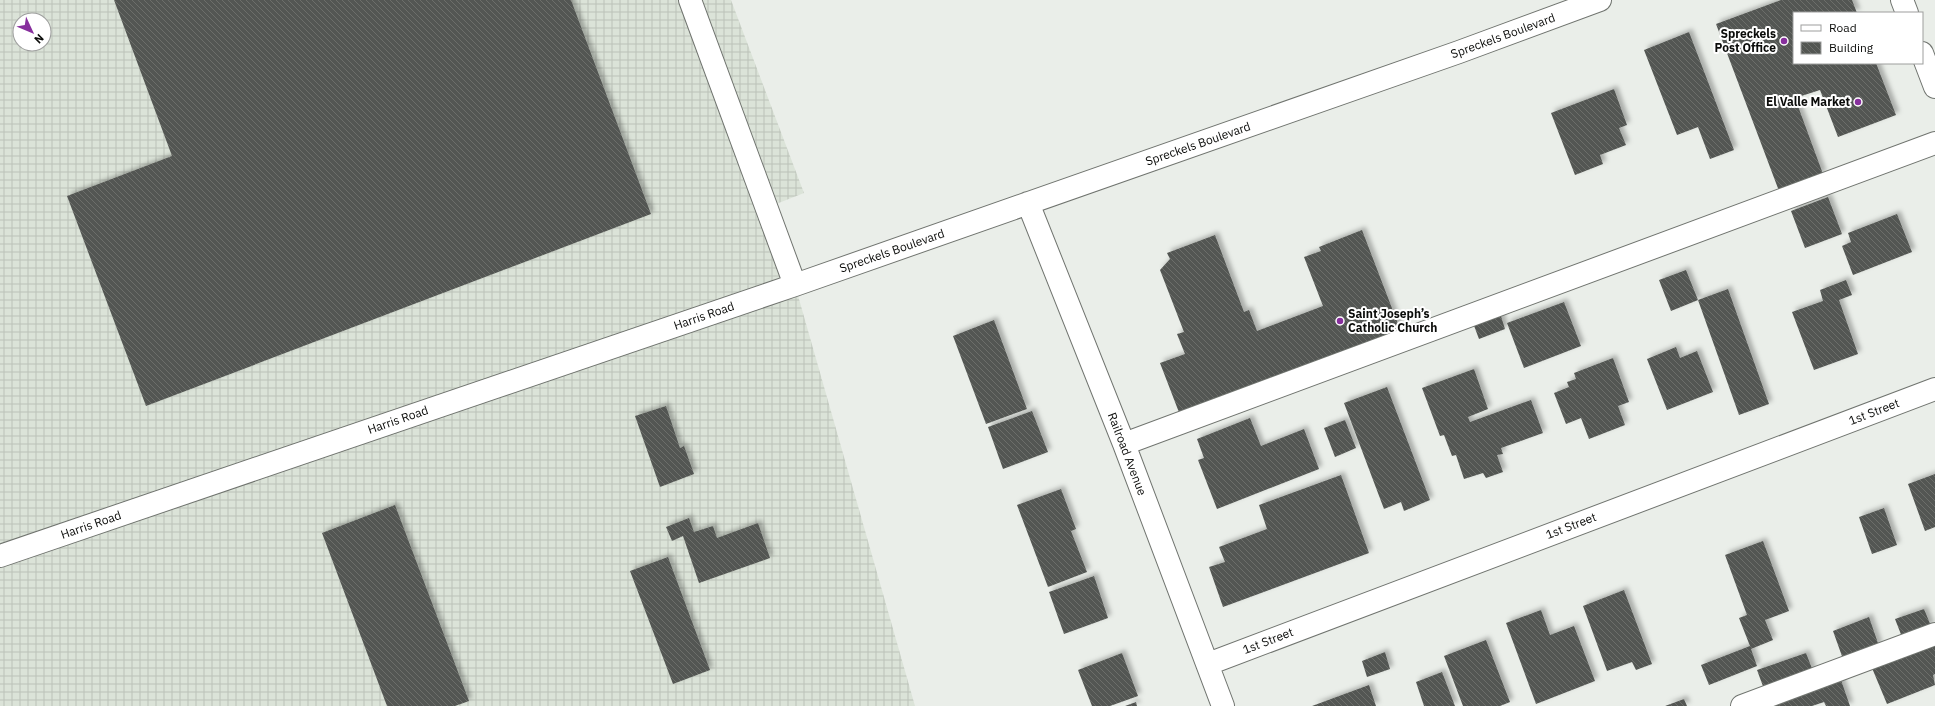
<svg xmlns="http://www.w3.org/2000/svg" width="1935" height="706" viewBox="0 0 1935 706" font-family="'IBM Plex Sans',sans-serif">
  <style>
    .industrial { fill: url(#industrial-grid); fill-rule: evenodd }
    .building { fill: url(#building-back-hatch); filter: url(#shadow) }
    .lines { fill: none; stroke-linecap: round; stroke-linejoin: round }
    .minor-casing { stroke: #70746f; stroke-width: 24 }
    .minor { stroke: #fff; stroke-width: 22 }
    .poi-dot { fill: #872f9d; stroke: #fff; stroke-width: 1.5 }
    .labels { text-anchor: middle; stroke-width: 4; stroke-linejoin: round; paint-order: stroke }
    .poi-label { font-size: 12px; font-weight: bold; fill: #0b0c0a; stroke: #fff; text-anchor: end }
    .street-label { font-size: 12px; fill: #0b0c0a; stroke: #fff }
  </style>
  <defs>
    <pattern id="industrial-grid" width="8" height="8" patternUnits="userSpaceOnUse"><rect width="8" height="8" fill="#dbe3d8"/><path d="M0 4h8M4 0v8" fill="none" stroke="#bbc2b8"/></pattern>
    <pattern id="building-back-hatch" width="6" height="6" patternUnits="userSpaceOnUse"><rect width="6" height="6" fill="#535652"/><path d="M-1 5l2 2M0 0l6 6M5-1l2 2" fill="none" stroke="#6c6e6b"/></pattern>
    <filter id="shadow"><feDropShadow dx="3.5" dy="-3.5" stdDeviation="2" flood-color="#0004"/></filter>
  </defs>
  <rect width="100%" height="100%" fill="#eaeee9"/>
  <path class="industrial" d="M0,0H731L804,193L766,208L795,285L915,706H0ZM20,20H44V44H20Z"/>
  <path class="building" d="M114,0H571L651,214L146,406L67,196L172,156Z
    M1781,0H1852L1857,13H1794V63H1876L1896,115L1838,137L1820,90L1795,98L1823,174L1779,191L1716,24Z
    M1689,32L1734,150L1710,159L1698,127L1677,135L1644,50Z
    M1614,89L1627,125L1619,128L1626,145L1600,155L1603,164L1575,175L1551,113Z
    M1828,197L1842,234L1805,248L1791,211Z
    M1897,214L1912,252L1853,275L1842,246L1851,242L1848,233Z
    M1362,230L1400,329L1180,415L1160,363L1185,354L1177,334L1184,332L1160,270L1170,259L1167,253L1215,235L1244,312L1249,310L1257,331L1323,306L1304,257L1321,251L1319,247Z
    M1686,270L1698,300L1671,311L1659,280Z
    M1846,280L1852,295L1839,300L1858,354L1814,370L1792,312L1823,301L1820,290Z
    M1728,289L1769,404L1739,415L1698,300Z
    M1564,302L1581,346L1524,368L1507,323Z
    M1500,313L1505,329L1479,339L1473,323Z
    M994,320L1027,409L986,424L953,336Z
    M1676,347L1680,358L1697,351L1713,392L1667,410L1647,359Z
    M1613,358L1629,402L1618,406L1625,425L1589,439L1581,418L1566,424L1554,393L1569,387L1567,382L1576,379L1574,373Z
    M1474,369L1488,409L1468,417L1470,422L1531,400L1543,433L1501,448L1503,454L1497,455L1503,472L1486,478L1483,473L1464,479L1456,455L1452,456L1444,435L1440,436L1422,388Z
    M1387,387L1430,500L1404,511L1401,502L1384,509L1344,403Z
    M666,406L680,448L684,446L694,474L660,487L635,416Z
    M1032,411L1048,452L1003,469L988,427Z
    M1250,418L1261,446L1304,429L1319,469L1217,509L1198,460L1204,458L1197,439Z
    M1345,420L1356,448L1335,457L1324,428Z
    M1935,474V527L1925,531L1908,484Z
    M1341,475L1369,553L1223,607L1209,567L1225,562L1219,547L1267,529L1259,505Z
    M1061,489L1076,529L1071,531L1087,572L1048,587L1017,505Z
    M395,505L469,701L455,706H387L322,533Z
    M1884,508L1897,545L1872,554L1859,517Z
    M689,518L694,532L713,526L717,538L758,523L770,558L699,583L683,536L672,541L666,527Z
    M1763,541L1789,611L1765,620L1773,640L1751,649L1757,666L1709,685L1701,665L1750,646L1739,618L1747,615L1725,555Z
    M668,557L710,670L673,684L630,571Z
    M1094,576L1108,618L1064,634L1049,592Z
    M1624,590L1652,664L1636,670L1632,662L1607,671L1583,606Z
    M1924,609L1931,626L1902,637L1895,619Z
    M1541,610L1550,635L1574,626L1595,681L1536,704L1506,623Z
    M1869,617L1879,646L1843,659L1833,631Z
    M1486,640L1510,702L1500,706H1463L1444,656Z
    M1935,643V674L1933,675L1935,685L1887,704L1872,668Z
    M1385,652L1390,669L1367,677L1362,661Z
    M1122,653L1138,696L1110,706H1092L1078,670Z
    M1806,653L1813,671L1764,689L1757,670Z
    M1442,672L1455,706H1424L1416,682Z
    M1841,680L1850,706H1826L1824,702L1812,706H1770Z
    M1369,685L1376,706H1312Z
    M1684,699L1687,706H1665Z
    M1136,702L1137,706H1125Z"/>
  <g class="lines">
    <defs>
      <path id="minor" d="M690,0L795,285
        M1902,0L1907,13
        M1922,53L1935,87
        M1028,203L1124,444L1223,706
        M1124,444L1935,143
        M0,556L795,285L1459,52L1600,0
        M1208,664L1935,389
        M1742,706L1935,634"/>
    </defs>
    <use href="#minor" class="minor-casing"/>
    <use href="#minor" class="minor"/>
  </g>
  <g class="poi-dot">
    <circle cx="1784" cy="41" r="4"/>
    <circle cx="1858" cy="102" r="4"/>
    <circle cx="1340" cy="321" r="4"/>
  </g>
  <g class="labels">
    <g class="poi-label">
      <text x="1776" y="38">Spreckels<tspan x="1776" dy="14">Post Office</tspan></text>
      <text x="1850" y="106">El Valle Market</text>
      <text x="1348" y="318" text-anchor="start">Saint Joseph’s<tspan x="1348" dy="14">Catholic Church</tspan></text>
    </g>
    <g class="street-label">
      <text transform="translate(1503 36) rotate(-20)" y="4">Spreckels Boulevard</text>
      <text transform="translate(1198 144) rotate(-19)" y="4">Spreckels Boulevard</text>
      <text transform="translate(892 251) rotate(-19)" y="4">Spreckels Boulevard</text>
      <text transform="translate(704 316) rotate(-19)" y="4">Harris Road</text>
      <text transform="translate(1874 412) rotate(-21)" y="4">1st Street</text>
      <text transform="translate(398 420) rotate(-19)" y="4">Harris Road</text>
      <text transform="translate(1127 454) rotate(69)" y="4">Railroad Avenue</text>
      <text transform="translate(91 525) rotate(-19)" y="4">Harris Road</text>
      <text transform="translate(1571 526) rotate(-21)" y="4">1st Street</text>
      <text transform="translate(1268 641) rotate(-21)" y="4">1st Street</text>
    </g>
  </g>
  <rect x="1793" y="12" width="130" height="52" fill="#ffffff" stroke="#9d9e9d"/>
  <rect x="1801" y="25" width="20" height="6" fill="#ffffff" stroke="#9d9e9d"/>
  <text x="1829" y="32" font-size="12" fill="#0b0c0a">Road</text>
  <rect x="1801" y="42" width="20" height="12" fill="url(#building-back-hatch)" stroke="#9d9e9d"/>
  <text x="1829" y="52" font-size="12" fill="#0b0c0a">Building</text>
  <g transform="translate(32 32) rotate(134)"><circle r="19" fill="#ffffff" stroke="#9d9e9d"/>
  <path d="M0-3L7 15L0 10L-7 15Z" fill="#872f9d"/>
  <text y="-6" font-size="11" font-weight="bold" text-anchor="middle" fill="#0b0c0a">N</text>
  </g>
</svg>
